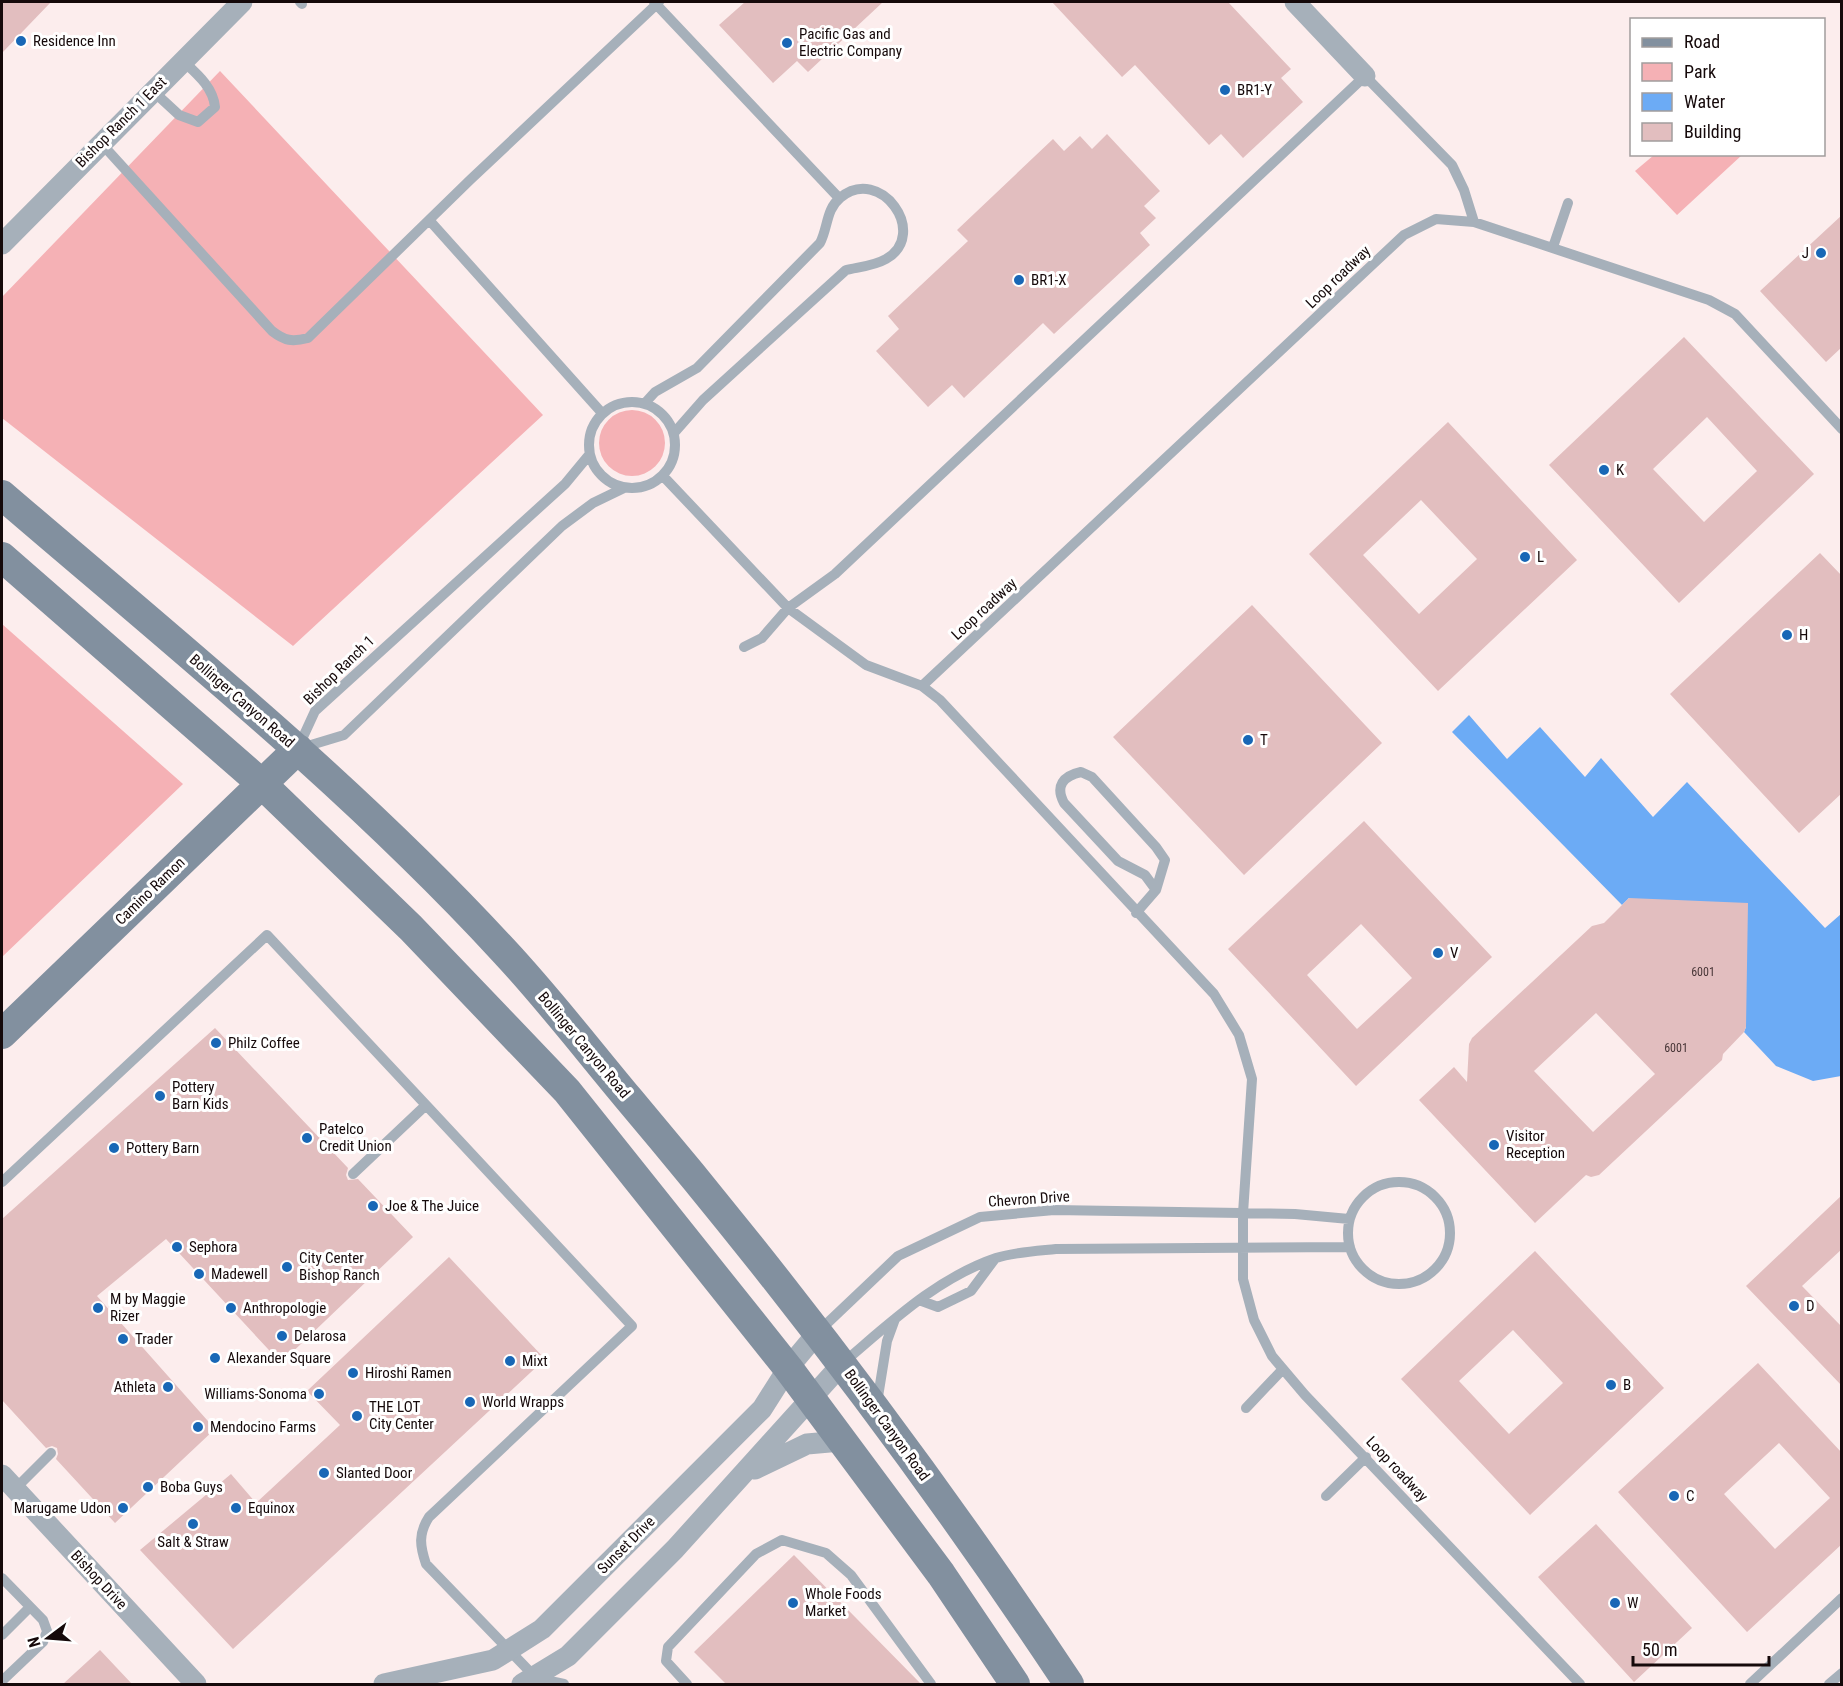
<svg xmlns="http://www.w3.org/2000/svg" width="1843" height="1686" viewBox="0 0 1843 1686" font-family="'Roboto Condensed',sans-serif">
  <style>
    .green { fill: #f5b1b5 }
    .water { fill: #6cabf5 }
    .building { fill: #e2bebf; fill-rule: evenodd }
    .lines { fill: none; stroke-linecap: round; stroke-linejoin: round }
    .lane { stroke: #a6b0ba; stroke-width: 10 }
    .street { stroke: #a6b0ba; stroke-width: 21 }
    .secondary { stroke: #82909f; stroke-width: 30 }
    .poi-dot { fill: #1867b6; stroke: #fff; stroke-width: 2 }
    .labels { text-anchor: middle; stroke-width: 6; stroke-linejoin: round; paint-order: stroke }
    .number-label { font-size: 12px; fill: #483637 }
    .poi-label { font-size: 15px; fill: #15090a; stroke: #fff; text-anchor: start }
    .street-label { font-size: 15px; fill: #15090a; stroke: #fff }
  </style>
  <rect width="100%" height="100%" fill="#fceded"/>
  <path class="green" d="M220,71L543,415L293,646L2,418V297Z
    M1654,155V154L1742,155L1677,215L1635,171Z
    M599 443a33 33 0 1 1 66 0a33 33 0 1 1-66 0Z
    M2,624L183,784L2,957Z"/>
  <path class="water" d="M1469,715L1507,759L1540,727L1585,777L1601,758L1653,817L1687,782L1825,928L1841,914V1076L1813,1081L1776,1066L1744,1032L1746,1027L1629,898L1622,905L1452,732Z"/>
  <path class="building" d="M2,2H51L2,53Z
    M745,2H883L808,72L797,61L773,83L719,25Z
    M1052,2H1228L1291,69L1281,78L1303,102L1243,158L1221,134L1209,145L1135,65L1122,77Z
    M1107,134L1160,191L1144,206L1156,218L1140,233L1150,245L1054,334L1043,323L964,398L952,385L928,407L876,351L899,329L888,316L968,241L957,230L1053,139L1064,151L1080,136L1092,149Z
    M1842,215V347L1826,362L1760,291Z
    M1684,337L1814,474L1679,603L1549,465ZM1707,417L1757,471L1704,522L1653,469Z
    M1448,422L1577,560L1438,691L1309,554ZM1421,500L1477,559L1419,614L1363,555Z
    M1820,553L1842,576V793L1799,833L1670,694Z
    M1252,605L1382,743L1244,875L1113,737Z
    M1364,821L1492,957L1356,1086L1228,949ZM1361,924L1412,978L1357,1029L1307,975Z
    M1629,898L1748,903L1746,1027L1744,1032L1723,1054L1722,1060L1599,1175L1591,1177L1586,1175L1535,1223L1419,1100L1454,1067L1467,1082L1469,1044L1472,1038L1592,926L1604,923ZM1596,1013L1655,1074L1593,1132L1534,1071Z
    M215,1028L348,1168L346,1175L348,1180L358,1179L413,1237L281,1363L166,1239L97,1296L215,1429L115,1523L56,1459L58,1454L57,1448L52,1446L46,1448L2,1400V1219Z
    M1842,1195V1249L1802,1286L1842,1327V1386L1746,1286Z
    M1535,1251L1664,1388L1530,1515L1401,1379ZM1513,1330L1563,1383L1509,1434L1459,1381Z
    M449,1257L545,1359L233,1649L140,1550L231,1474L256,1503L340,1425L307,1391Z
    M1758,1363L1842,1453V1544L1747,1632L1618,1492ZM1779,1443L1830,1498L1775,1549L1724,1494Z
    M1596,1524L1692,1628L1634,1682L1538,1577Z
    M794,1555L921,1684H726L694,1652Z
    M100,1650L132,1684H63Z"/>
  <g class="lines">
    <path class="lane" d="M300,2L302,4
      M654,2L839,198
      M153,91L179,115L198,122L215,107C213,87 197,74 183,61
      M101,143L272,331C285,341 292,342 308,338L470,180L659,2
      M430,221L602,413
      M1553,247L1568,203
      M589 445a43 43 0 1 1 86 0a43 43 0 1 1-86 0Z
      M645,403L655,392L697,368L820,243C828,228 826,209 840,198C880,164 930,234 886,259C874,266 859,267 846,270L703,400L674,433
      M663,476L788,608L866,665L922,686L940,700L1214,994L1239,1035L1252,1079L1243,1213V1279L1254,1320L1272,1356L1305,1395L1580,1684
      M744,647L762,638L788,608L835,574L1365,76L1452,165L1464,190L1474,222
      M922,686L1404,235L1436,219L1474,222L1709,300L1735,314L1842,429
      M298,748L315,711L565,484L589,455
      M301,748L344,735L562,526L593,503L624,488
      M1136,913L1156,890L1165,860L1156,847L1092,777L1081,772C1063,776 1055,786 1064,803L1118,861L1145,875L1156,890
      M353,1174L426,1105L632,1326L429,1517C418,1534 420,1546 426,1564L536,1678L564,1684
      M1348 1233a51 51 0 1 1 102 0a51 51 0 1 1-102 0Z
      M2,1182L267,935L426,1105
      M919,1300L938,1307L971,1291L994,1260
      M819,1331L898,1256L980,1217L1054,1210L1295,1214L1349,1219
      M844,1362C890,1323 937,1278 996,1258C1015,1252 1036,1251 1056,1249L1350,1247
      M877,1403L887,1341L895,1319
      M1246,1408L1283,1369
      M15,1489L51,1453
      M1326,1496L1366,1457
      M2,1578L43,1620L47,1631L43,1642L2,1681
      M2,1635L30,1607
      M687,1684L666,1661L668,1647L756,1554L782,1540L826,1553L851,1575L931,1684
      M1750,1684L1842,1598
      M1829,1684L1842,1673"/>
    <path class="street" d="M1295,2L1365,76
      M2,244L242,2
      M755,1469L807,1444L841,1441
      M2,1475L196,1684
      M384,1684L493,1660L542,1629L762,1409L788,1368L819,1331
      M522,1684L568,1656L675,1549L843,1363"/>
    <path class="secondary" d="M2,495C173,642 350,784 503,950C547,997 587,1049 628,1098C786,1285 934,1480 1069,1684
      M2,557L262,784L411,928L567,1091L788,1368L941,1574L1015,1684
      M2,1034L298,749"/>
  </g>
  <g class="poi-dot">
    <circle cx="21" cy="41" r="6"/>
    <circle cx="787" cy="43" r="6"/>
    <circle cx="1225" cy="90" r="6"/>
    <circle cx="1821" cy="253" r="6"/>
    <circle cx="1019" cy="280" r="6"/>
    <circle cx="1604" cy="470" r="6"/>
    <circle cx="1525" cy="557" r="6"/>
    <circle cx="1787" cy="635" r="6"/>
    <circle cx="1248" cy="740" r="6"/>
    <circle cx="1438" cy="953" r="6"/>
    <circle cx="216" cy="1043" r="6"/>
    <circle cx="160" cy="1096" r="6"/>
    <circle cx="307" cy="1138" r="6"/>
    <circle cx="1494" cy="1145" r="6"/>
    <circle cx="114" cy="1148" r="6"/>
    <circle cx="373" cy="1206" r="6"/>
    <circle cx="177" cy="1247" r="6"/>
    <circle cx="287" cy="1267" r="6"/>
    <circle cx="199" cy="1274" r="6"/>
    <circle cx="1794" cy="1306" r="6"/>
    <circle cx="98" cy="1308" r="6"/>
    <circle cx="231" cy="1308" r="6"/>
    <circle cx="282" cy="1336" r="6"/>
    <circle cx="123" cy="1339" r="6"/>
    <circle cx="215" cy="1358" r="6"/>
    <circle cx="510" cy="1361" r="6"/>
    <circle cx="353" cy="1373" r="6"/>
    <circle cx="1611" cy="1385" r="6"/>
    <circle cx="168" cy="1387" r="6"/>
    <circle cx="319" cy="1394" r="6"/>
    <circle cx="470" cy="1402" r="6"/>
    <circle cx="357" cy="1416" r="6"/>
    <circle cx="198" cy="1427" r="6"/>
    <circle cx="324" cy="1473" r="6"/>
    <circle cx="148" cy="1487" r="6"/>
    <circle cx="1674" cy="1496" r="6"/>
    <circle cx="123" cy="1508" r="6"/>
    <circle cx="236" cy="1508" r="6"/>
    <circle cx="193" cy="1524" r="6"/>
    <circle cx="793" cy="1603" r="6"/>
    <circle cx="1615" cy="1603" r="6"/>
  </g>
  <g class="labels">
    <g class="number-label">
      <text x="1703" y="976">6001</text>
      <text x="1676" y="1052">6001</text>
    </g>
    <g class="poi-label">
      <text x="799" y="39">Pacific Gas and<tspan x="799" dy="17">Electric Company</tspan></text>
      <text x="33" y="46">Residence Inn</text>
      <text x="1237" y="95">BR1-Y</text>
      <text x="1809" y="258" text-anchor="end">J</text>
      <text x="1031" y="285">BR1-X</text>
      <text x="1616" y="475">K</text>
      <text x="1537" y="562">L</text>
      <text x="1799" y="640">H</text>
      <text x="1260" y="745">T</text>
      <text x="1450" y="958">V</text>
      <text x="228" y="1048">Philz Coffee</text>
      <text x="172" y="1092">Pottery<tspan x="172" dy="17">Barn Kids</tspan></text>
      <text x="319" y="1134">Patelco<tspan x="319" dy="17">Credit Union</tspan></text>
      <text x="1506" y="1141">Visitor<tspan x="1506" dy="17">Reception</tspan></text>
      <text x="126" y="1153">Pottery Barn</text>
      <text x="385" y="1211">Joe &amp; The Juice</text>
      <text x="189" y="1252">Sephora</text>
      <text x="299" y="1263">City Center<tspan x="299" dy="17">Bishop Ranch</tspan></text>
      <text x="211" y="1279">Madewell</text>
      <text x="110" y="1304">M by Maggie<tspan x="110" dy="17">Rizer</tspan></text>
      <text x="1806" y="1311">D</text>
      <text x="243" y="1313">Anthropologie</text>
      <text x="294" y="1341">Delarosa</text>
      <text x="135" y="1344">Trader</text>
      <text x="227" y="1363">Alexander Square</text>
      <text x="522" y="1366">Mixt</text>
      <text x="365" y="1378">Hiroshi Ramen</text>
      <text x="1623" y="1390">B</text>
      <text x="156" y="1392" text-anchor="end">Athleta</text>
      <text x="307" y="1399" text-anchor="end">Williams-Sonoma</text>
      <text x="482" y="1407">World Wrapps</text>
      <text x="369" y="1412">THE LOT<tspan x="369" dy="17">City Center</tspan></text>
      <text x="210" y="1432">Mendocino Farms</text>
      <text x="336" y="1478">Slanted Door</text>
      <text x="160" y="1492">Boba Guys</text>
      <text x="1686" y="1501">C</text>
      <text x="111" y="1513" text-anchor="end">Marugame Udon</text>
      <text x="248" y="1513">Equinox</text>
      <text x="193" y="1547" text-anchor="middle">Salt &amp; Straw</text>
      <text x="805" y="1599">Whole Foods<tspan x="805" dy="17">Market</tspan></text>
      <text x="1627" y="1608">W</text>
    </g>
    <g class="street-label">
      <text transform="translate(121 122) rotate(-45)" y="5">Bishop Ranch 1 East</text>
      <text transform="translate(1338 277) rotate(-44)" y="5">Loop roadway</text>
      <text transform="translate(984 609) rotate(-43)" y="5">Loop roadway</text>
      <text transform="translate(339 670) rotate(-44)" y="5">Bishop Ranch 1</text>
      <text transform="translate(242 701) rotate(41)" y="5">Bollinger Canyon Road</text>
      <text transform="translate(150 891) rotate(-44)" y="5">Camino Ramon</text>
      <text transform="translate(584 1045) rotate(50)" y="5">Bollinger Canyon Road</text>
      <text transform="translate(1029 1199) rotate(-4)" y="5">Chevron Drive</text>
      <text transform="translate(887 1425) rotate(54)" y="5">Bollinger Canyon Road</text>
      <text transform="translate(1397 1469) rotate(47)" y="5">Loop roadway</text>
      <text transform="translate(626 1545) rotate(-45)" y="5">Sunset Drive</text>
      <text transform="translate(99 1580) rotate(47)" y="5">Bishop Drive</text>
    </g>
  </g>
  <rect width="1843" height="1686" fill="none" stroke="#15090a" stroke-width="6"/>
  <rect x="1630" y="18" width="195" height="138" fill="#ffffff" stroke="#a19d9d" stroke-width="1.5"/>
  <rect x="1642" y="38" width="30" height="9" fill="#82909f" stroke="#a19d9d" stroke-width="1.5"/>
  <text x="1684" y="48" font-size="18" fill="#15090a">Road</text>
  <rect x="1642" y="63" width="30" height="18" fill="#f5b1b5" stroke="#a19d9d" stroke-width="1.5"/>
  <text x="1684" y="78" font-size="18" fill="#15090a">Park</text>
  <rect x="1642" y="93" width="30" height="18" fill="#6cabf5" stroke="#a19d9d" stroke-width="1.5"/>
  <text x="1684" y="108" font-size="18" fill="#15090a">Water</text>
  <rect x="1642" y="123" width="30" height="18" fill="#e2bebf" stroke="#a19d9d" stroke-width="1.5"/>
  <text x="1684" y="138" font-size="18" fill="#15090a">Building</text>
  <g transform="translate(48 1638) rotate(254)" stroke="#ffffff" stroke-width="4.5" paint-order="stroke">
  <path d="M0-4.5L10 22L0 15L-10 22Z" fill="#15090a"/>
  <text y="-9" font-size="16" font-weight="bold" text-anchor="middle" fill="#15090a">N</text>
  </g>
  <path d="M1633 1656v9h136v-9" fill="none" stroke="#15090a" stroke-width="3"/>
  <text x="1642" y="1656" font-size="18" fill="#15090a" stroke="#ffffff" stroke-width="4.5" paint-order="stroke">50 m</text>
</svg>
